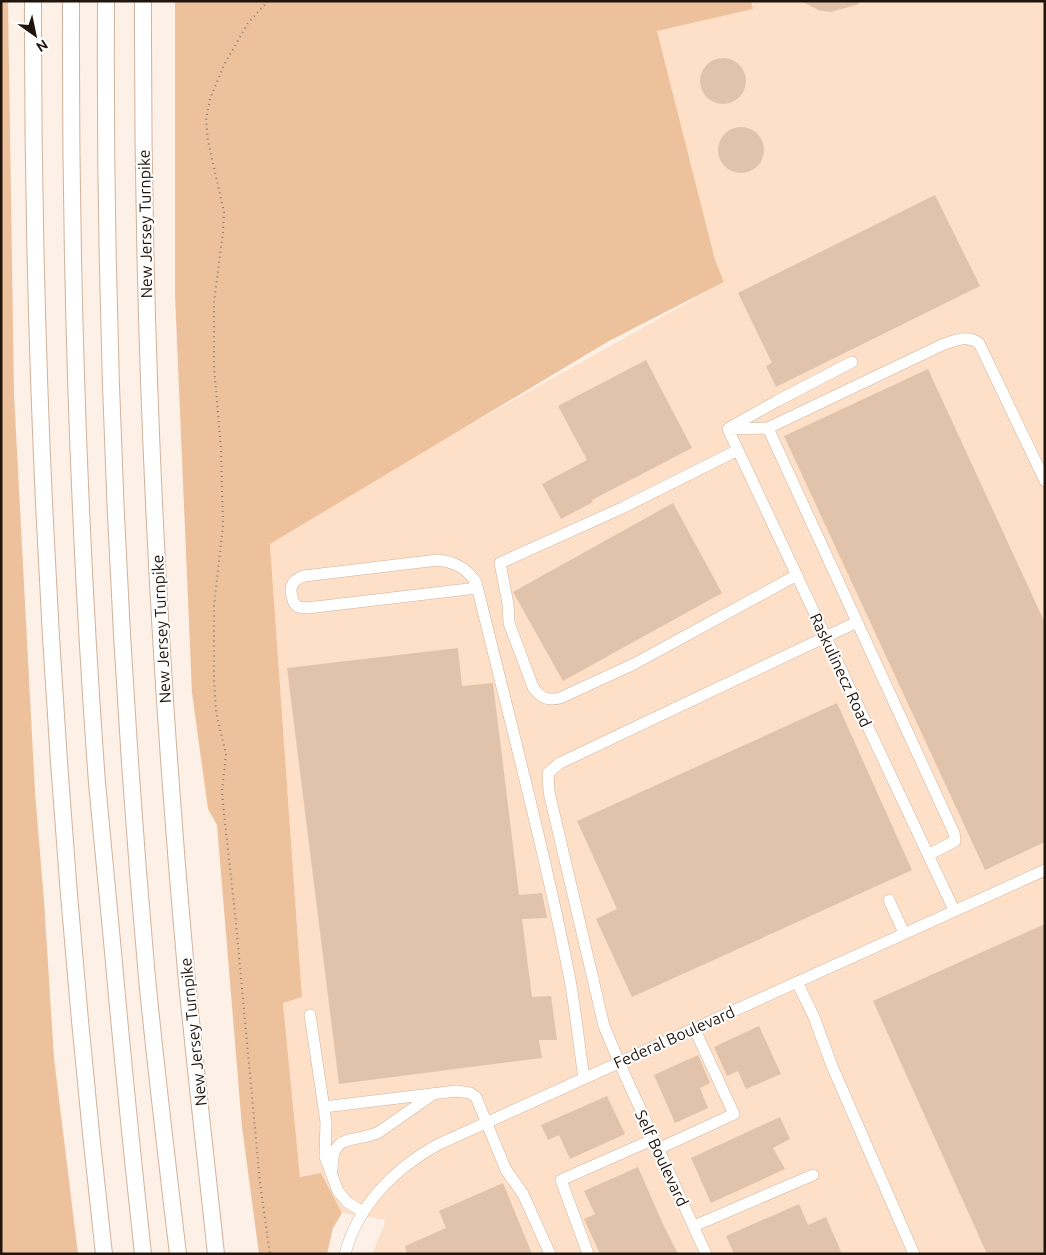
<svg xmlns="http://www.w3.org/2000/svg" width="1046" height="1255" viewBox="0 0 1046 1255" font-family="Ubuntu,sans-serif">
  <style>
    .built { fill: #fee0c8 }
    .green { fill: #eec19d }
    .building { fill: #e1c3ac }
    .lines { fill: none; stroke-linecap: round; stroke-linejoin: round }
    .minor-casing { stroke: #d0b29b; stroke-width: 12 }
    .highway-casing { stroke: #d0b29b; stroke-width: 18 }
    .path { stroke: #877b72; stroke-width: 2; stroke-dasharray: 1 4; stroke-linecap: butt }
    .minor { stroke: #fff; stroke-width: 11 }
    .highway { stroke: #fff; stroke-width: 16 }
    .labels { text-anchor: middle; stroke-width: 4; stroke-linejoin: round; paint-order: stroke }
    .street-label { font-size: 16px; fill: #20150d; stroke: #fff }
  </style>
  <rect width="100%" height="100%" fill="#fdf0e7"/>
  <path class="built" d="M398,1H1045V1254H372L386,1220L342,1213L321,1173L300,1177L283,1002L302,996L270,544L441,441L724,282Z"/>
  <path class="green" d="M1,1H8L14,394L35,792L44,901L54,1058L78,1254H1Z
    M175,1H751L753,9L657,31L715,260L724,282L609,341L270,544L302,997L283,1003L300,1177L321,1173L342,1213L333,1228L327,1254H259L242,1127L217,825L208,809L192,693L175,295Z"/>
  <path class="building" d="M801,1H859V4L831,12L818,10Z
    M700 81a23 23 0 1 1 46 0a23 23 0 1 1-46 0Z
    M718 150a23 23 0 1 1 46 0a23 23 0 1 1-46 0Z
    M935,195L980,286L776,387L766,366L772,363L738,293Z
    M646,360L692,448L592,500L593,502L561,519L542,484L587,460L558,406Z
    M928,369L1045,623V842L985,870L784,436Z
    M673,503L722,593L563,681L513,592Z
    M458,648L462,686L493,683L519,895L542,893L547,918L522,919L532,997L551,996L557,1040H539L542,1058L339,1084L287,668Z
    M837,703L912,870L632,997L596,919L617,909L577,821Z
    M1045,924V1254H987L873,1001Z
    M759,1026L781,1074L746,1089L738,1071L727,1076L714,1047Z
    M698,1055L710,1083L700,1088L708,1108L675,1123L654,1075Z
    M607,1096L625,1134L570,1159L559,1135L548,1140L541,1125Z
    M780,1117L790,1139L773,1148L785,1169L711,1203L691,1158Z
    M638,1167L662,1222L678,1254H600L584,1219L595,1214L584,1191Z
    M503,1183L532,1254H407L405,1246L446,1228L439,1211Z
    M799,1204L808,1225L826,1217L842,1254H734L726,1236Z"/>
  <g class="lines">
    <defs>
      <path id="minor" d="M729,428L777,401L852,362
        M768,428L954,833L955,841L928,855
        M728,429L954,910
        M728,429L768,428L944,344C957,340 967,335 979,343L1045,481
        M738,450L622,508L500,563L508,604L509,623L533,687C540,698 548,701 560,698L634,664L797,575
        M477,588L307,608L298,607L294,603C289,590 289,581 304,576L438,560C455,562 466,568 476,582C508,714 544,847 570,980C576,1013 579,1046 584,1078
        M889,900L904,933
        M797,982L814,1017L832,1066L914,1254
        M310,1015L326,1122L325,1157L338,1191L347,1202L363,1212
        M324,1107L456,1091L470,1093L476,1097L506,1170L523,1194L550,1254
        M658,1149L734,1114L694,1028
        M332,1169C332,1131 354,1144 379,1132L432,1095
        M694,1226L813,1175
        M345,1254C358,1205 394,1169 437,1145L1045,870
        M588,1254L561,1180L654,1139
        M706,1254L619,1062L604,1026L549,792L548,773L560,763L857,622"/>
      <path id="highway" d="M33,1C32,420 57,838 104,1254
        M71,1C70,262 78,523 97,783C102,839 108,896 113,952C122,1053 132,1153 143,1254
        M106,1C104,327 118,653 147,978C156,1070 167,1162 178,1254
        M143,1C142,325 157,649 186,971C195,1066 206,1160 216,1254"/>
    </defs>
    <use href="#minor" class="minor-casing"/>
    <use href="#highway" class="highway-casing"/>
    <path class="path" d="M268,1L248,23L224,65L210,99L206,120L208,141L224,212L223,232L214,302V366L221,449L223,525L214,606V679L216,712L226,754L222,791L224,814L235,913L260,1183L270,1254"/>
    <use href="#minor" class="minor"/>
    <use href="#highway" class="highway"/>
  </g>
  <g class="labels">
    <g class="street-label">
      <text transform="translate(145 224) rotate(-91)" y="6">New Jersey Turnpike</text>
      <text transform="translate(161 629) rotate(-93)" y="6">New Jersey Turnpike</text>
      <text transform="translate(841 670) rotate(65)" y="6">Raskulinecz Road</text>
      <text transform="translate(193 1032) rotate(-96)" y="6">New Jersey Turnpike</text>
      <text transform="translate(674 1037) rotate(-24)" y="6">Federal Boulevard</text>
      <text transform="translate(662 1158) rotate(65)" y="6">Self Boulevard</text>
    </g>
  </g>
  <rect width="1046" height="1255" fill="none" stroke="#20150d" stroke-width="5"/>
  <g transform="translate(35 35) rotate(147)" stroke="#ffffff" stroke-width="4" paint-order="stroke">
  <path d="M0-4L9 19L0 12L-9 19Z" fill="#20150d"/>
  <text y="-8" font-size="14" font-weight="bold" text-anchor="middle" fill="#20150d">N</text>
  </g>
</svg>
